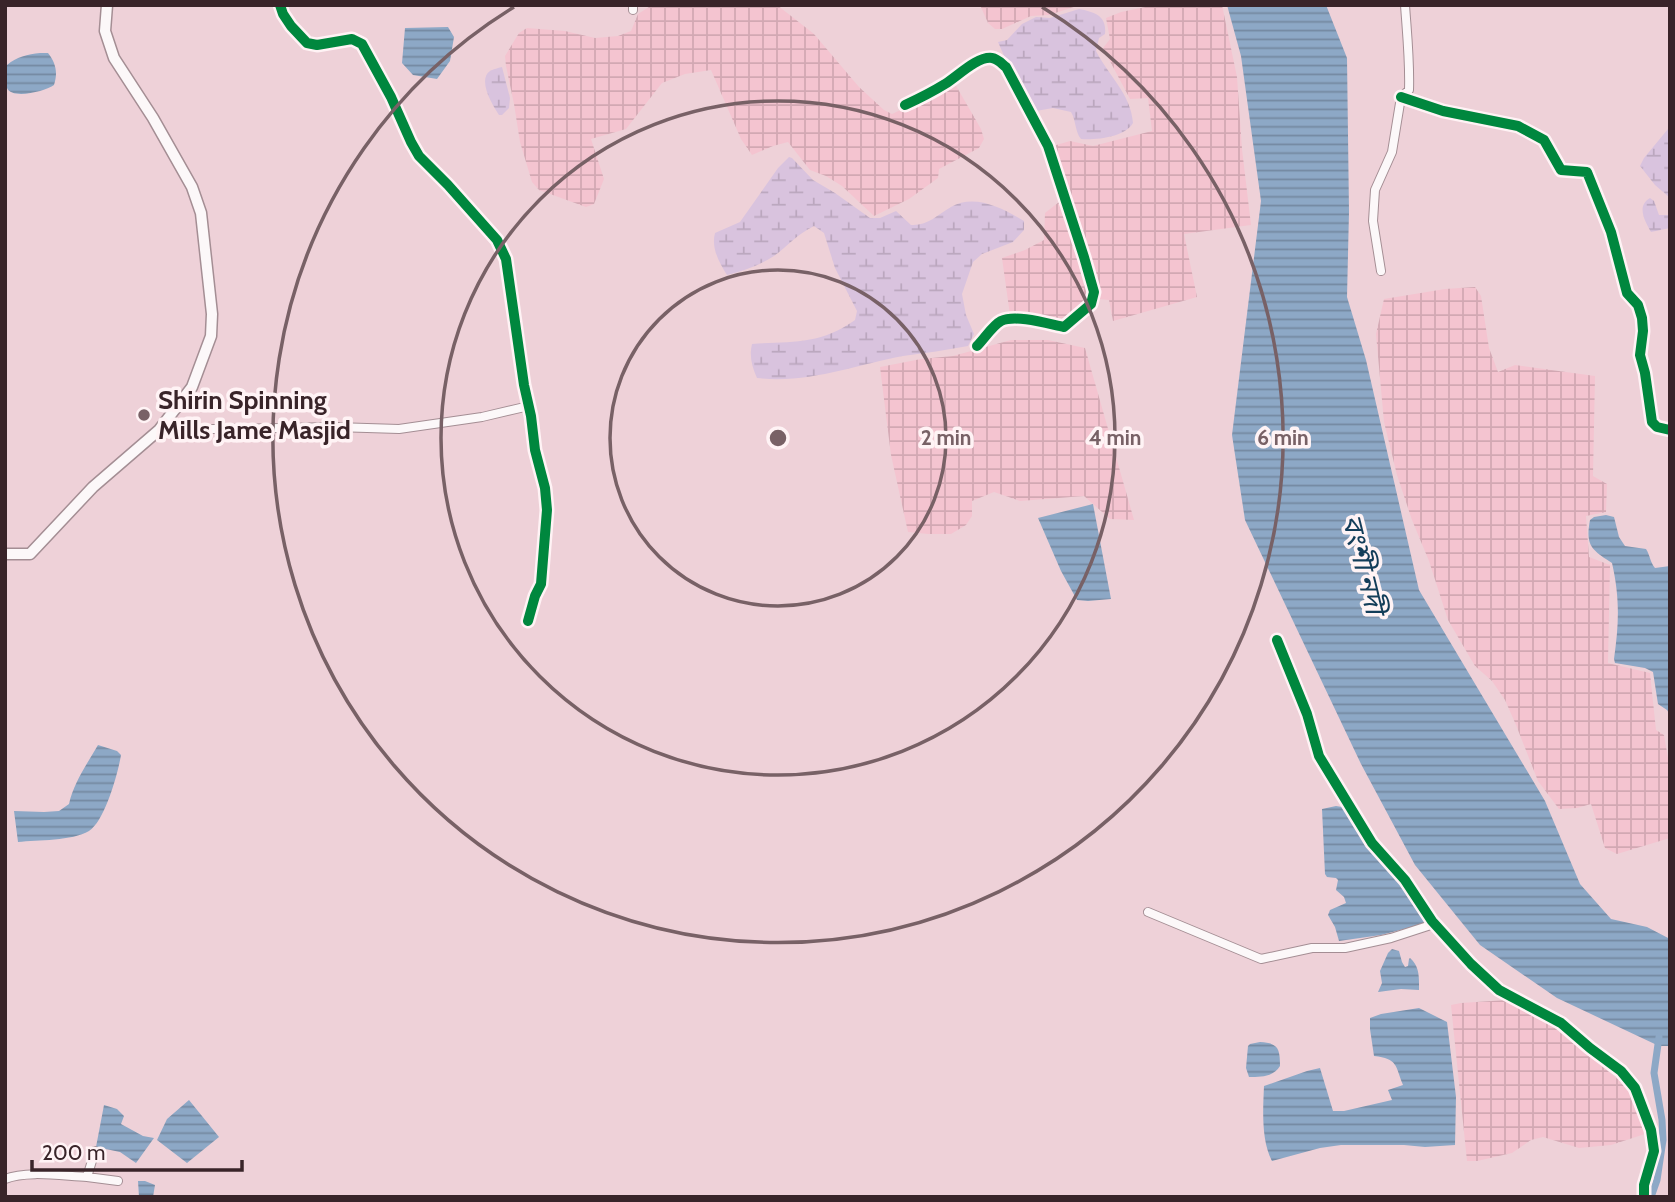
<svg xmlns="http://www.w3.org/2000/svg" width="1675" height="1202" viewBox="0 0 1675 1202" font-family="Cabin,'Noto Sans Bengali',sans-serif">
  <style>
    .industrial { fill: url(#industrial-grid) }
    .wetland { fill: url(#wetland-marsh) }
    .water { fill: url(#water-rules) }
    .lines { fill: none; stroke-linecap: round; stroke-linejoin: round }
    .canal { stroke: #8da8c6; stroke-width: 7 }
    .minor-casing { stroke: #a48e94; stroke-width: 10 }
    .secondary-casing { stroke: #a48e94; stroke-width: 13 }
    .minor { stroke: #fcf8f9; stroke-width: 8 }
    .secondary { stroke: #fcf8f9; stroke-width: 10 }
    .cycleway-casing { stroke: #fff3f5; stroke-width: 15 }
    .cycleway { stroke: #00873e; stroke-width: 10 }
    .ring { fill: none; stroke: #786166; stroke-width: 3.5 }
    .poi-dot { fill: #786166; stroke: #fff3f5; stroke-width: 2.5 }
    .labels { text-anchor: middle; stroke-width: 7; stroke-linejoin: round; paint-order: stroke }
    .poi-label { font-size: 26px; font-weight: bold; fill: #392429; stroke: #fff3f5; text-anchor: start }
    .water-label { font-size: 28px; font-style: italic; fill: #133d59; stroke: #fff3f5 }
    .centre { fill: #786166; stroke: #fff3f5; stroke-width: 3.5 }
    .ring-label { font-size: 21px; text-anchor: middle; font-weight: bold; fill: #786166; stroke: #fff3f5; stroke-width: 7; stroke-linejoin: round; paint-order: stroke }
  </style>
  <defs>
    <pattern id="industrial-grid" width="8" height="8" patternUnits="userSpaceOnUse" patternTransform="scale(1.75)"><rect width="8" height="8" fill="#f4c4d0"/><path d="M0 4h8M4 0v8" fill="none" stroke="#d2a8b3"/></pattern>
    <pattern id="wetland-marsh" width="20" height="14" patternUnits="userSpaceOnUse" patternTransform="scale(1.75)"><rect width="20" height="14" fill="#d9c3de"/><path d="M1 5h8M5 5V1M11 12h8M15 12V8" fill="none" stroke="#bba7be"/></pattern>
    <pattern id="water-rules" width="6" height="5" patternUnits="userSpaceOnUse" patternTransform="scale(1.75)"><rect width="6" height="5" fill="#8da8c6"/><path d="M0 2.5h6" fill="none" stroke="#7489a1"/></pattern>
  </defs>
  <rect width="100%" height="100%" fill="#eed1d8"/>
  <path class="industrial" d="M652,5H777L814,34L859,87L884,110L892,114L955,84L981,129L984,139L979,148L939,169L938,178L909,199L874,216L842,186L826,176L810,170L788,142L773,146L752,155L741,139L711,70L685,74L662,83L626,129L591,139L604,179L594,204L586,207L539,190L532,182L520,142L514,104L506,66L505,56L519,33L527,28L565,31L595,38L618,36L631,31L638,14Z
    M980,5H1080L1049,15L1031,16L1002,29H995L988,23Z
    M1155,5H1222L1237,77L1242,149L1251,225L1184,234L1197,297L1113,321L1109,300L1089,298L1061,324L1010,315L1002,258L1025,250L1044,240L1045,213L1068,195L1053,146L1070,141L1093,146L1152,131L1148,98L1130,99L1103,48L1110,39L1106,18L1121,12Z
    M1475,287L1481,296L1489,348L1498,372L1515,365L1595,376L1593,476L1607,484L1606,512L1586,516L1589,557L1610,565L1608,663L1650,673L1656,730L1664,735L1670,769V838L1617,854L1605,848L1591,804L1577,808L1559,809L1538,781L1516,725L1505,700L1492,681L1475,666L1448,620L1429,561L1412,520L1397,475L1384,422L1376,334L1384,299L1445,289Z
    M1011,340H1048L1085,348L1134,520L1110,519L1084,496L1020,501L994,492L972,501V516L966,525L951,534H928L908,532L891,455L880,367L921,359L953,356Z
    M1507,1000L1540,1016L1620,1081L1636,1099L1645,1134L1611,1145L1579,1148L1543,1137L1531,1140L1512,1153L1477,1161H1467L1451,1005L1461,1003Z"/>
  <path class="wetland" d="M1079,9C1095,12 1107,16 1105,34L1099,38L1096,51C1108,75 1131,94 1133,123C1125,137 1098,140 1081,139C1075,132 1076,120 1071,112L1053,108L1036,111L1031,108L1020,93L998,42L1007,40L1022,24L1036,17L1050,18Z
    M502,67L510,98L509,108L502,115H499C493,106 477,80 490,71C491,70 501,67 502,67Z
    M1668,129L1670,131V198L1655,185L1640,166L1644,158Z
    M789,157L792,158L813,180L835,193L870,218H880L896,211L911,225C928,226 937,215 951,207C974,193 1003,208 1024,221V230L1013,242L982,254L973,262L962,294L966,315L974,334L968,346C947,350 925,353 903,356C855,365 808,384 757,378C752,367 749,356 752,344C793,341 820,345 855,320L857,311L835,268L824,233L814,226C796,235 789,245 774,256C760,265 743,271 727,275C719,262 711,248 715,233L740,222L778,168Z
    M1650,198L1654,201L1659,215H1670V228L1651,232C1645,221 1636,206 1650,198Z"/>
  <path class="water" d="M1227,5H1326L1347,58L1349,212L1347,297L1366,360L1419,590L1545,801L1580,884L1611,919L1647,927L1670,939V1046H1659L1557,998L1480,945L1415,865L1361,764L1245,520L1232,435L1261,201L1241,56Z
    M448,27L454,37L450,61L437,79L413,75L402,63L405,28Z
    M40,53H48C56,63 58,73 54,85C46,91 12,100 7,88C5,82 6,71 7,65C16,57 28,54 40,53Z
    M1093,504L1111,599L1088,601L1077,600L1061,571L1038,518Z
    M1606,515L1614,517L1619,537L1625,546L1646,549C1650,555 1650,562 1655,568L1670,566V715L1667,710L1658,704L1653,672L1645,668L1615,663L1614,659C1619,624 1620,598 1612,563C1592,550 1585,546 1590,520L1594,517Z
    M98,745L117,751L121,755C118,773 105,821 89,831C72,841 38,840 18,842L14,811L44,812L59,811L69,804C74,782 87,764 98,745Z
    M1336,806L1342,807L1347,811L1367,843L1403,887L1426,919L1427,923L1381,935L1339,941L1335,927L1328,915L1330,910L1346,903L1344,897L1336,890L1338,880L1336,878L1327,877L1325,874L1322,809Z
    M1392,949L1399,951L1402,962L1405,967L1408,966L1409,959L1410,958C1420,967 1419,977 1419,990L1401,989L1378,992L1382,983L1380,971L1388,953Z
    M1419,1008L1447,1022L1456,1097L1455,1145L1425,1147L1404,1145H1341L1320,1148L1272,1161C1261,1140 1263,1109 1264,1086L1307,1071L1320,1068L1333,1111H1344L1392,1100L1388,1090L1403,1085C1395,1065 1398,1059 1374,1056L1370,1029V1018L1381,1014Z
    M1260,1042C1278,1043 1280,1048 1280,1066C1273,1077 1261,1077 1249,1077L1246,1068L1248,1046L1250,1044Z
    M189,1100L219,1137L187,1163L157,1140L167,1119Z
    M104,1105L117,1109L124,1116L121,1124L143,1136L154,1138L136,1163L120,1152L96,1147Z
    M138,1181H145L155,1185L153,1197H139Z"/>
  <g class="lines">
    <path class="canal" d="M1651,1197L1657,1180L1663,1140L1662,1120L1654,1073L1659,1037"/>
    <defs>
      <path id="minor" d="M280,5L283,14L291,26L307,43L317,45L352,39L362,44L391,97L411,142L419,156L448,185L497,240L506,259L524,385L531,416L535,450L545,488L547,510L541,584L535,596L528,621
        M633,10V5
        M1401,97L1443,111L1518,126L1544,140L1561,170L1587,172L1611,232L1627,293L1638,305L1642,318L1643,331L1640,355L1645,373L1652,422L1657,427L1670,430
        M905,105C918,99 932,92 945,84C957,77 977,56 992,58C998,59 1002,64 1006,67L1048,146L1084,257L1094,292L1091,304L1064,327C1049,324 1016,314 1001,321C993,325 984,339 977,346
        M1381,271L1373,221L1375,190L1392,152L1401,97L1409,90C1410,61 1407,34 1405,5
        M159,430L335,427L399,429L482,417L529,406
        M1277,640L1307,714L1319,756L1372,843L1405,880L1432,921L1471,964L1499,990L1561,1023L1590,1048L1621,1071L1635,1088L1651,1130L1654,1151L1644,1185V1197
        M1148,912L1261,959L1312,948H1345L1391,938L1434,924
        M95,1151L87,1177L118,1181
        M5,1179C27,1170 63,1176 87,1177"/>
      <path id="secondary" d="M5,554H30L93,487L159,430L192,387L211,336L212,314L201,213L192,187L153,118L114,58L105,31L107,5"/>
    </defs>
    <use href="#minor" class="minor-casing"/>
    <use href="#secondary" class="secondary-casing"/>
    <use href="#minor" class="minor"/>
    <use href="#secondary" class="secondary"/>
    <defs>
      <path id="cycleway" d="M280,5L283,14L291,26L307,43L317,45L352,39L362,44L391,97L411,142L419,156L448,185L497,240L506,259L524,385L531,416L535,450L545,488L547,510L541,584L535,596L528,621
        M1401,97L1443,111L1518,126L1544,140L1561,170L1587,172L1611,232L1627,293L1638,305L1642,318L1643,331L1640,355L1645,373L1652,422L1657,427L1670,430
        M905,105C918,99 932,92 945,84C957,77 977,56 992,58C998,59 1002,64 1006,67L1048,146L1084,257L1094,292L1091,304L1064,327C1049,324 1016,314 1001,321C993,325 984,339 977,346
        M1277,640L1307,714L1319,756L1372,843L1405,880L1432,921L1471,964L1499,990L1561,1023L1590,1048L1621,1071L1635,1088L1651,1130L1654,1151L1644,1185V1197"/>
    </defs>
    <use href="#cycleway" class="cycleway-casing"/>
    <use href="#cycleway" class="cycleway"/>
  </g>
  <g class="ring">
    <circle cx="778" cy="438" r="168"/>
    <circle cx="778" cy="438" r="337"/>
    <path d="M1042 7A505 505 0 1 1 514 7"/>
  </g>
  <circle class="poi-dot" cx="144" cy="415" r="7"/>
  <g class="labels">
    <g class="poi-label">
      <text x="158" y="409">Shirin Spinning<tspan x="158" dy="30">Mills Jame Masjid</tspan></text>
    </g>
    <g class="water-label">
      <text transform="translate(1364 564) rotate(76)" y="10">বংশী নদী</text>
    </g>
  </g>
  <circle cx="778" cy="438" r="10" class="centre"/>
  <g class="ring-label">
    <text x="946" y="445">2 min</text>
    <text x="1115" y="445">4 min</text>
    <text x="1283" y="445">6 min</text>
  </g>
  <rect width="1675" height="1202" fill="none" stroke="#392429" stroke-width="14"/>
  <path d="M32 1160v10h210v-10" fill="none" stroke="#392429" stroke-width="3.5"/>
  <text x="42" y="1160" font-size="21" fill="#392429" stroke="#fff3f5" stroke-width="5" paint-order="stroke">200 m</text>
</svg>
